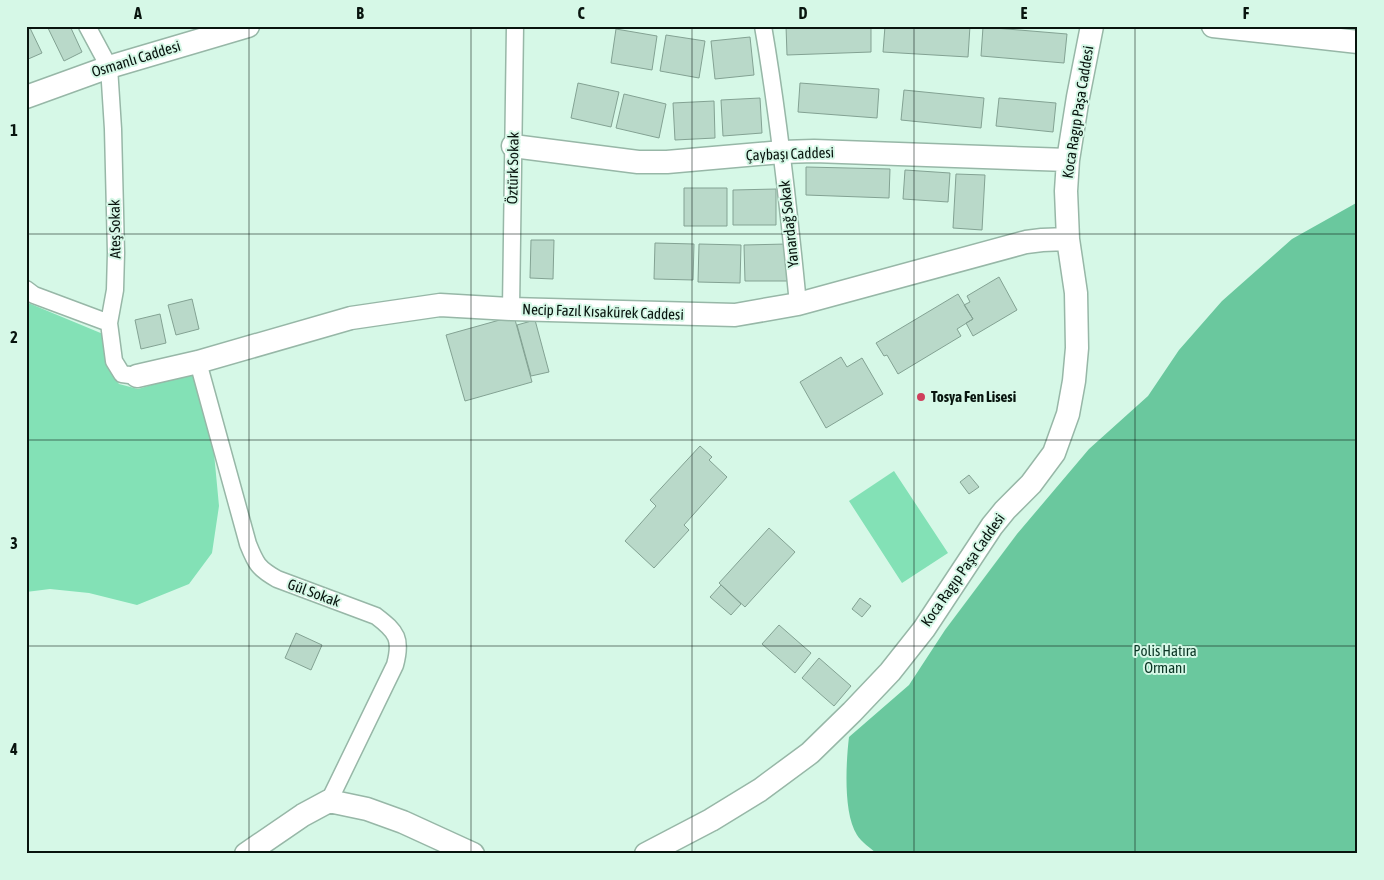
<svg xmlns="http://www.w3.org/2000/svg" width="1384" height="880" viewBox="0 0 1384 880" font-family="'Asap Condensed',sans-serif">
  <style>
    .green { fill: #83e1b6 }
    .forest { fill: #6ac89e }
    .building { fill: #b9d9c9; stroke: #83a293 }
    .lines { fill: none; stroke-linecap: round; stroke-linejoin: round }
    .street-casing { stroke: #97b7a7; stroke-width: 19 }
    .secondary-casing { stroke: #97b7a7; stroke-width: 25 }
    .street { stroke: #fff; stroke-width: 16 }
    .secondary { stroke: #fff; stroke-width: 22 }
    .grid { fill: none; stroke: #08140e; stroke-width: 1; stroke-opacity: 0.55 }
    .poi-dot { fill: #cf3f5c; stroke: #d6f8e7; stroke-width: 2 }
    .labels { text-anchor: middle; stroke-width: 4; stroke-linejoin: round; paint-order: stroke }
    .street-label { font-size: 15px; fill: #08140e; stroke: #d6f8e7 }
    .poi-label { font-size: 15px; font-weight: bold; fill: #08140e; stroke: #d6f8e7; text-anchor: start }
    .park-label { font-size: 15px; fill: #0a3524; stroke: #d6f8e7 }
    .neatline { fill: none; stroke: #08140e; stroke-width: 2 }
    .grid-label { font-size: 16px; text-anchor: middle; font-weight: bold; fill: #08140e }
  </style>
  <rect width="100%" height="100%" fill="#d6f8e7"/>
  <path class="green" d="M26,302L103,334L106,365L119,384L138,389L192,373L214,453L219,506L212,553L189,584L137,605L89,593L50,589L26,592Z
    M894,471L948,553L902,583L849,501Z"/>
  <path class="forest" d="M1358,202V854H877C871,848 861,842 857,835C843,813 846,762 849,737L909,685L945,630L1017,534L1089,449L1148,396L1179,350L1222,301L1292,239Z"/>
  <path class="building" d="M47,26H70L82,52L64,61Z
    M786,26H871V52L787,55Z
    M885,26H970L968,57L883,52Z
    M983,27L1067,34L1064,63L981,56Z
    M30,28L42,53L26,60V30Z
    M616,29L657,36L652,70L611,63Z
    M666,35L705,41L699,78L660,71Z
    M750,37L754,75L715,79L711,41Z
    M578,83L619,92L611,127L571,118Z
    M800,83L879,89L877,118L798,112Z
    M904,90L984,98L981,128L901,120Z
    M624,94L666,104L659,138L616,128Z
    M760,98L762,133L723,136L721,100Z
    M999,98L1056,103L1053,132L996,126Z
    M714,101L715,138L675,140L673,103Z
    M806,167L890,169L889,198L806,195Z
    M905,170L950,173L948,202L903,199Z
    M956,174L985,175L982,230L953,228Z
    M684,188H727V226H684Z
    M776,189V225H733V190Z
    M531,240H554L553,279L530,278Z
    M655,243L694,244L693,280L654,279Z
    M699,244L741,245L740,283L698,282Z
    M787,244V281H745L744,245Z
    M999,277L1017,310L973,336L966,323L973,319L964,305L970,302L967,296Z
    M958,294L973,319L957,329L961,336L898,374L887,355L884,356L876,343Z
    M192,299L199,329L176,335L168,305Z
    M160,314L166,343L141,349L135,320Z
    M514,316L532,382L465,401L446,335Z
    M535,320L549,372L531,376L517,325Z
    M841,357L847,367L862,358L883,394L826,428L800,382Z
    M700,446L712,457L709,460L727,477L684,525L689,530L654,568L625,541L656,506L650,500Z
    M969,475L979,487L969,494L960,482Z
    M769,528L795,552L745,607L719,583Z
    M721,585L741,604L731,615L710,597Z
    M860,598L871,606L862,617L852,609Z
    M779,625L811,653L795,673L762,644Z
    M296,633L322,645L311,670L285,658Z
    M819,658L851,686L834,706L802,678Z"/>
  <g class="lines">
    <defs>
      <path id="street" d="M87,26L109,67L113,129L116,253L115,290L109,323L114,361L122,374L137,376
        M763,26C779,118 789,211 798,304
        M26,289L34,295L109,323
        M511,309L515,26
        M198,362L248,544C256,564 258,568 277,579L376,616C397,632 402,639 395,665L329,801"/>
      <path id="secondary" d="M1213,26L1358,42
        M26,97L109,67L248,26
        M513,146L638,162H667L782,152L814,151L1068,160
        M137,376L198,362L351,318L440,305L511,309L735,315L798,304L1026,242L1042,240L1068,239
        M246,854L303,815L329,801L367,809L403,822L473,854
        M646,854L711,820L760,790L810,753L852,712L890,672L924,629L992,526L1005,510L1031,484L1054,453L1068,414L1074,381L1077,348L1076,293L1068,239L1066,191L1068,160L1078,97L1092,26"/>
    </defs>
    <use href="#street" class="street-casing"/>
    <use href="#secondary" class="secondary-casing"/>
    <use href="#street" class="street"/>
    <use href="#secondary" class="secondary"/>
  </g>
  <path class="grid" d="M249,26V854M471,26V854M692,26V854M914,26V854M1135,26V854M26,234H1358M26,440H1358M26,646H1358"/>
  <circle class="poi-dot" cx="921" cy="397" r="5"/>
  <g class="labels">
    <g class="street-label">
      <text transform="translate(136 59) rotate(-17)" y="5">Osmanlı Caddesi</text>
      <text transform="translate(1078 112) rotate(-81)" y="5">Koca Ragıp Paşa Caddesi</text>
      <text transform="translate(790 154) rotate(-2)" y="5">Çaybaşı Caddesi</text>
      <text transform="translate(513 168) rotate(-89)" y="5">Öztürk Sokak</text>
      <text transform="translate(789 224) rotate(-96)" y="5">Yanardağ Sokak</text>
      <text transform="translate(115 229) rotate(-91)" y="5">Ateş Sokak</text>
      <text transform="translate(603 312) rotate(2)" y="5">Necip Fazıl Kısakürek Caddesi</text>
      <text transform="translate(963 570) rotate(-55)" y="5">Koca Ragıp Paşa Caddesi</text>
      <text transform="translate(314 593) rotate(20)" y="5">Gül Sokak</text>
    </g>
    <g class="poi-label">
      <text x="931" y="402">Tosya Fen Lisesi</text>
    </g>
    <g class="park-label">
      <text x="1165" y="656">Polis Hatıra<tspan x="1165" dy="17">Ormanı</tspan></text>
    </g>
  </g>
  <rect width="1384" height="880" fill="none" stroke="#d6f8e7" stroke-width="55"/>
  <rect x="28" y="28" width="1328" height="824" class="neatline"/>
  <g class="grid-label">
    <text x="138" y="19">A</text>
    <text x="360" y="19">B</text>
    <text x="581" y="19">C</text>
    <text x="803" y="19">D</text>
    <text x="1024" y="19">E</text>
    <text x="1246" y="19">F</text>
    <text x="14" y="136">1</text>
    <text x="14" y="343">2</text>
    <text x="14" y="549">3</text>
    <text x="14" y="755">4</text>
  </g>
</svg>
